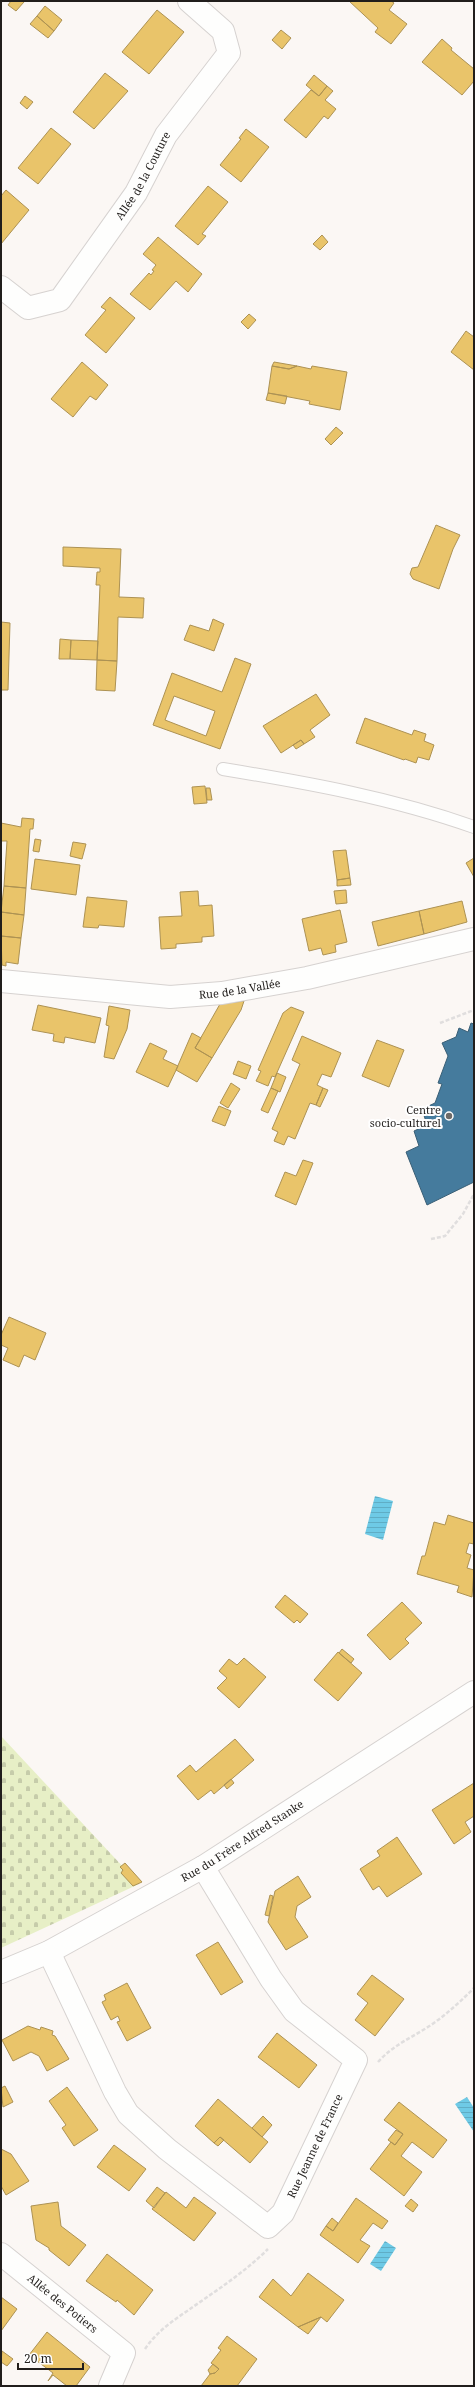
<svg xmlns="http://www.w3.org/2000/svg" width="475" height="2387" viewBox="0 0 475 2387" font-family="'Noto Serif',serif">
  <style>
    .cemetery { fill: url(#cemetery-stones) }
    .water { fill: url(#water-rules) }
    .homes { fill: #e9c46a; stroke: #ad9253; fill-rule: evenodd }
    .public { fill: #457b9d; stroke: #3a5f76 }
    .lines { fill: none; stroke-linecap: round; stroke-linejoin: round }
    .service-casing { stroke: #d6d2d0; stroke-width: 14 }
    .minor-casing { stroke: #d6d2d0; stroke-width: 24 }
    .tertiary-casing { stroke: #d6d2d0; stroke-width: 24 }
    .path { stroke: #e0dede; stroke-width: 2.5; stroke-dasharray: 4 2; stroke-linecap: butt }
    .service { stroke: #fefefd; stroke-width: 12 }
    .minor { stroke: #fefefd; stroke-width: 22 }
    .tertiary { stroke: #fefefd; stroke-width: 22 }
    .poi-dot { fill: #6d6a68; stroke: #fff; stroke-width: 1.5 }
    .labels { text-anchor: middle; stroke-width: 4; stroke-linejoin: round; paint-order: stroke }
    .street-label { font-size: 11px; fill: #211e1c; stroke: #fff }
    .poi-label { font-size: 11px; fill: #211e1c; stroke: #fff; text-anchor: end }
  </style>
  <defs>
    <pattern id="cemetery-stones" width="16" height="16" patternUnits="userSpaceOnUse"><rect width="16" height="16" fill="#e7efc6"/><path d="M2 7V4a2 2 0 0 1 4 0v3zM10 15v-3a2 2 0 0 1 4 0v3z" fill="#c6ccaa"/></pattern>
    <pattern id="water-rules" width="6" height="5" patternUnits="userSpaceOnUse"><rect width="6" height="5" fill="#6ecae6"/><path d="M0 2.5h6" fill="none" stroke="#5fadc5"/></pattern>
  </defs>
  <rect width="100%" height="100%" fill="#fbf7f4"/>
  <path class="cemetery" d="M1,1736L139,1884L1,1948Z"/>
  <path class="water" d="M375,1496L393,1501L383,1540L365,1534Z
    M467,2097L474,2108V2132L455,2104Z
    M385,2241L396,2248L381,2271L370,2264Z"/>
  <path class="homes" d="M11,1H23L24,2L16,11L8,5Z
    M349,1H391L394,3L389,10L407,24L391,44L375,32L378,28Z
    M45,6L62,20L54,31L37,16Z
    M157,10L184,32L149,74L122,52Z
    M37,16L54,31L48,38L30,24Z
    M281,30L291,38L282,49L272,40Z
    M442,39L452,48L451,50L474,69V81L462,95L422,62Z
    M105,73L128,91L94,129L73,112Z
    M314,75L327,86L319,96L306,85Z
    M327,86L333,91L325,100L336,109L328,119L324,116L306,138L284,120L311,90L319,96Z
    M25,96L33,102L27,109L20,103Z
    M51,128L71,144L38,184L18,168Z
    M246,129L269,147L241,182L220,165L241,139L239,138Z
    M208,186L228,202L202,234L206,236L198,245L175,226Z
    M6,190L29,210L1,244V196Z
    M322,235L328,242L320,250L313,244Z
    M158,237L202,274L188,292L176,281L150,310L130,294L149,273L151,275L154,271L152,270L156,265L143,254Z
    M110,297L135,318L106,353L85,335L106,310L101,307Z
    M249,314L256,320L248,329L241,322Z
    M466,331L474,337V370L451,352Z
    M82,362L108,385L96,400L90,396L73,417L51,399Z
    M274,362L297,366L289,369L272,366Z
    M272,366L289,369L297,366L311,369L312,366L347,372L340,410L309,404L310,401L268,393Z
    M268,393L287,396L285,404L266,400Z
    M336,427L343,433L331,445L325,439Z
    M436,525L460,535L453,549L439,589L413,579L410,574L412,568L418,567Z
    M63,547L121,549L119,597L144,598L143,618L118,617L117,661L97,660L100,585H96L97,572H100V568L63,566Z
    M213,619L224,624L214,651L184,640L190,625L209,631Z
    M1,622L10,623L8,690H1Z
    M60,639L71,640L70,659H59Z
    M71,640L98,641L97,660L70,659Z
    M235,658L251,664L220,749L153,725L172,673L222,692ZM174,696L215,711L206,736L165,720Z
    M97,660L117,661L115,691L96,690Z
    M316,694L330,715L310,730L315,737L304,744L301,740L281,753L263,726Z
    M365,718L412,735L414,730L426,734L424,741L434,745L429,760L418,757L416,763L405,759L404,760L356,743Z
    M301,740L304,744L296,749L293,745Z
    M205,786L207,803L194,804L192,787Z
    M206,788H210L212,800H207Z
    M22,818L34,819L33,829H30L26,888L4,886L7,841H1V823L21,827Z
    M35,839L41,840L39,852L33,851Z
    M73,842L86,844L82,859L70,856Z
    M346,850L350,878L337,880L333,851Z
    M474,858V877L466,863Z
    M35,859L80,865L76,895L31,889Z
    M350,878L351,885L337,886V880Z
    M4,886L26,888L24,915L1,912Z
    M346,890L347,903L336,904L334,891Z
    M198,891L199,906L212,905L214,936L202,937V942L176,944V948L161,949L159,917L182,916L180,892Z
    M87,897L127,901L124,927L99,925L98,928L83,927Z
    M462,901L467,922L424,934L419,911Z
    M340,910L347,942L335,945L336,952L323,955L321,948L309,951L302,919Z
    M419,911L424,934L378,946L372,922Z
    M1,912L24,915L21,938L1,936Z
    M1,936L21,938L18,964L6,962V966L2,965Z
    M244,1001L241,1010L212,1058L195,1048L220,1004Z
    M38,1005L101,1018L95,1043L65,1037L64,1043L53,1041L54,1034L32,1030Z
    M109,1006L130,1010L127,1029L114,1059L104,1057L109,1026L106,1025Z
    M291,1007L304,1012L275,1077L272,1076L268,1086L256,1081L261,1071L258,1070L283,1013Z
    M192,1033L201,1038L195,1048L212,1058L197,1082L176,1070Z
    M302,1036L341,1053L331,1077L322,1074L317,1085L323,1088L316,1105L310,1103L295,1139L288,1136L284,1145L274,1141L278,1132L272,1129L300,1064L292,1060Z
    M377,1040L404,1050L389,1087L362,1076Z
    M150,1043L167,1051L163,1059L178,1066L168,1087L136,1072Z
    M238,1061L251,1066L246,1079L233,1074Z
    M277,1073L286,1077L280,1092L271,1088Z
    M231,1083L240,1089L228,1108L220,1103Z
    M271,1088L278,1091L268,1113L261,1110Z
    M323,1088L328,1090L320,1107L316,1105Z
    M219,1106L231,1111L225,1126L212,1121Z
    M303,1160L313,1163L296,1205L275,1196L285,1172L296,1176Z
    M9,1317L46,1333L35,1360L24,1355L19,1367L3,1360L8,1348L1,1345V1335Z
    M448,1515L474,1523V1544L469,1543L466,1553L471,1555L467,1568L474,1570L472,1597L457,1592L459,1586L417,1574L422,1556H425L434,1522L445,1525Z
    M285,1595L308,1614L300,1623L297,1620L294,1623L275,1607Z
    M402,1602L422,1623L405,1639L409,1643L390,1660L367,1635Z
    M342,1649L354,1659L351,1663L339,1653Z
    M338,1652L362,1673L338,1701L314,1680Z
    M244,1658L266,1677L239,1708L217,1688L227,1678L219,1671L229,1659L237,1665Z
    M235,1739L254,1760L214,1794L211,1790L198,1800L177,1776L190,1765L196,1772Z
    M231,1779L234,1783L227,1789L224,1785Z
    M474,1783V1816L465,1822L471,1832L454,1844L432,1810Z
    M397,1837L422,1874L387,1897L379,1886L373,1890L360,1869L380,1856L377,1851Z
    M125,1863L142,1882L133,1886L121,1873L123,1870L120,1867Z
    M298,1876L311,1897L297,1906L295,1917L308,1937L286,1950L268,1922L275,1891Z
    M270,1895L273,1896L269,1916L265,1915Z
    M218,1942L243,1982L221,1995L196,1955Z
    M372,1975L404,1999L375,2036L355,2020L368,2003L357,1994Z
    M127,1983L151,2028L127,2041L117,2022L120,2021L118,2016L111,2020L102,2002L106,2000L104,1995Z
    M28,2026L40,2030L41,2027L53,2031L52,2035L55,2036L69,2059L47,2071L39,2056L31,2052L13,2061L2,2040Z
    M277,2033L317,2065L299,2088L258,2057Z
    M5,2086L13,2102L3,2107L1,2088Z
    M67,2087L98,2130L74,2146L62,2128L66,2125L49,2101Z
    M218,2099L268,2142L250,2163L220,2137L214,2143L195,2126Z
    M399,2102L447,2140L433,2158L412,2142L401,2156L422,2172L404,2196L370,2169L391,2142L395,2145L403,2134L384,2120Z
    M263,2116L272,2125L262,2137L252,2128Z
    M396,2130L403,2134L395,2145L388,2140Z
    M220,2137L224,2140L218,2146L214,2143Z
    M114,2145L146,2169L129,2191L97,2167Z
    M1,2149L11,2154L29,2181L6,2195L1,2186Z
    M157,2187L165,2193L154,2208L146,2201Z
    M166,2192L186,2208L194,2197L216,2213L194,2241L152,2209Z
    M356,2198L388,2221L382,2229L373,2223L360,2240L370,2246L358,2263L320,2235L326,2226L333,2231Z
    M411,2199L418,2205L413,2212L405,2206Z
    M58,2202L61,2226L86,2245L69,2266L49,2250V2248L36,2240L31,2206Z
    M332,2218L338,2223L333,2231L326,2226Z
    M107,2254L153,2290L134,2315L117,2300L116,2302L86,2281Z
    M308,2273L344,2300L327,2322L321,2317L298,2327L259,2297L273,2279L291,2296Z
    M1,2297L17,2309L1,2331Z
    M321,2317L308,2334L298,2327Z
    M47,2332L90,2367L76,2386H67L53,2375L48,2381L53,2373L29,2355Z
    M227,2336L257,2359L237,2386H201L210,2374L215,2373L219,2369L211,2363L221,2350L218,2348Z
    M2,2351L13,2359L7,2366L1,2362Z
    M213,2364L219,2369L215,2373L210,2374L208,2370Z"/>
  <path class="public" d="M471,1023L474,1024V1182L427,1205L406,1152L419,1146L414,1131L427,1125L422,1109L435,1103L442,1084L438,1083L448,1056L442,1043L456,1037L459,1028L468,1032Z"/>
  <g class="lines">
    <defs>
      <path id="service" d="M223,769C308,783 392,798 474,827"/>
      <g id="minor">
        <path id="s1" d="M1,287L28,308L60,300L136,193L166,135L229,53L223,31L189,1"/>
        <path id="s2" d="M49,1952L115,2092L128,2114L167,2149L268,2227L283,2213L356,2060L294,2011L271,1979L203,1867"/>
        <path id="s3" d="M1,2254L124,2353L110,2386"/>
      </g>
      <g id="tertiary">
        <path id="s4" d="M1,981L170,997L222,993L307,978L474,939"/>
        <path id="s5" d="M1,1972L49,1952L203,1867L474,1692"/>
      </g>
    </defs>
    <use href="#service" class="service-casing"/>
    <use href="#minor" class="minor-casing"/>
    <use href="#tertiary" class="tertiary-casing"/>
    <path class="path" d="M440,1023L474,1010
      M431,1239L445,1236L463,1214L474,1194
      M378,2062C393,2045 413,2037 431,2025C447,2014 461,2001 474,1988
      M145,2349C156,2332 174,2320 190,2309C217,2290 245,2272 268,2249"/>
    <use href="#service" class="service"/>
    <use href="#minor" class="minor"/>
    <use href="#tertiary" class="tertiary"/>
  </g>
  <circle class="poi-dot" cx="449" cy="1116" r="4"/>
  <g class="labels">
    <g class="street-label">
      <text dy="4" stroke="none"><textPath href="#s1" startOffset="217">Allée de la Couture</textPath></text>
      <text dy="4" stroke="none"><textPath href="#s4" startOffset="240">Rue de la Vallée</textPath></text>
      <text dy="4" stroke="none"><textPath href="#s5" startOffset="275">Rue du Frère Alfred Stanke</textPath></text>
      <text dy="4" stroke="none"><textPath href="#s2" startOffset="455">Rue Jeanne de France</textPath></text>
      <text dy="4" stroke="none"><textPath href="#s3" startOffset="79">Allée des Potiers</textPath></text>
    </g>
    <g class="poi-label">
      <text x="441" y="1114">Centre<tspan x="441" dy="13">socio-culturel</tspan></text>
    </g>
  </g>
  <rect width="475" height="2387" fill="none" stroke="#211e1c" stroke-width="4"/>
  <path d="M18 2363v6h65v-6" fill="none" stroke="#211e1c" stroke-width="2"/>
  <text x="24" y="2363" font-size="12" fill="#211e1c" stroke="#ffffff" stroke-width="3" paint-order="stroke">20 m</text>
</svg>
